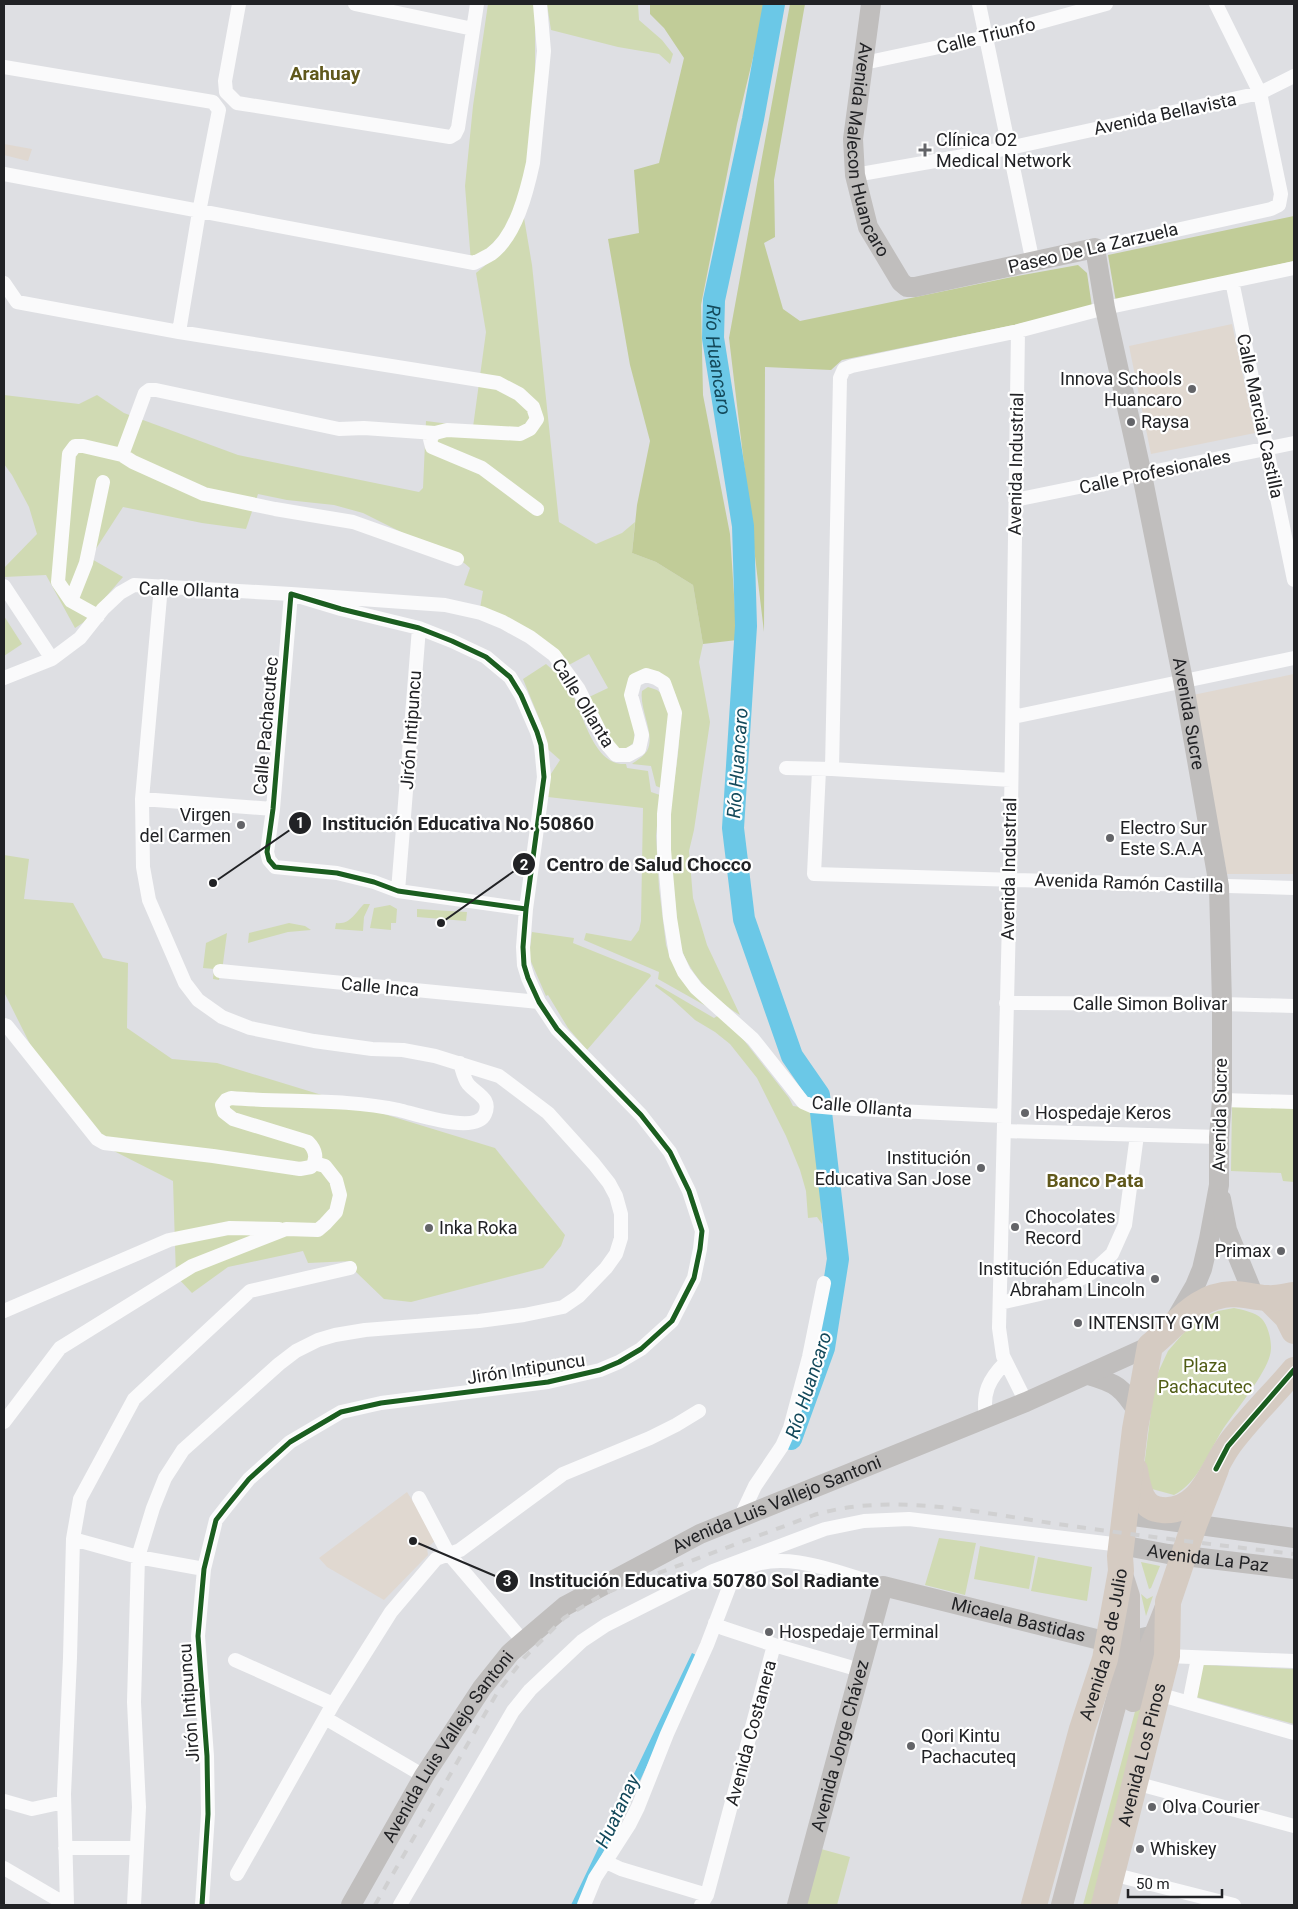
<svg xmlns="http://www.w3.org/2000/svg" width="1298" height="1909" viewBox="0 0 1298 1909" font-family="Roboto,sans-serif">
  <style>
    .industrial { fill: #e0d8d0 }
    .green { fill: #d0dab3 }
    .forest { fill: #c1cc98 }
    .water { fill: #6bc8e7 }
    .lines { fill: none; stroke-linecap: round; stroke-linejoin: round }
    .river { stroke: #6bc8e7; stroke-width: 22 }
    .street { stroke: #fafafb; stroke-width: 14 }
    .secondary { stroke: #c0bebd; stroke-width: 20 }
    .primary { stroke: #c6c1be; stroke-width: 22 }
    .highway { stroke: #d5cbc2; stroke-width: 26 }
    .rail { stroke: #d0d0d1; stroke-width: 4; stroke-dasharray: 9 9; stroke-linecap: butt }
    .cycleway-casing { stroke: #fff; stroke-width: 8 }
    .cycleway { stroke: #1b5e20; stroke-width: 5 }
    .poi-dot { fill: #636468; stroke: #fff; stroke-width: 2 }
    .labels { text-anchor: middle; stroke-width: 4.5; stroke-linejoin: round; paint-order: stroke }
    .street-label { font-size: 18px; fill: #212225; stroke: #fff }
    .poi-label { font-size: 18px; fill: #212225; stroke: #fff; text-anchor: start }
    .park-label { font-size: 18px; fill: #505c15; stroke: #fff }
    .neighbourhood-label { font-size: 19px; font-weight: bold; fill: #60581b; stroke: #fff }
    .water-label { font-size: 19px; font-style: italic; fill: #13495b; stroke: #fff }
    .leader { fill: none; stroke: #212225; stroke-width: 2 }
    .callout-dot { fill: #212225; stroke: #fff; stroke-width: 2 }
    .mark-label { font-size: 15px; text-anchor: middle; font-weight: bold; fill: #fff }
    .callout-label { font-size: 19px; text-anchor: middle; font-weight: bold; fill: #212225; stroke: #fff; stroke-width: 4.5; stroke-linejoin: round; paint-order: stroke }
  </style>
  <rect width="100%" height="100%" fill="#dedfe3"/>
  <path class="industrial" d="M4,144L32,149L28,161L4,155Z
    M1232,324L1255,433L1151,454L1129,346Z
    M1294,674V874H1227L1193,695Z
    M407,1492L437,1539L427,1548L428,1555L384,1600L327,1567L319,1558Z"/>
  <path class="green" d="M488,4H535V69L530,162L515,210L504,231L478,259L471,262L465,186L473,106Z
    M547,4H638L639,20L662,40L673,54L670,64L659,54L618,47L551,30Z
    M523,212L532,265L559,522L596,544L622,533L635,522L632,553L656,562L693,585L703,644L699,662L710,722L694,830L689,851L693,898L707,945L740,1015C712,998 686,971 678,938C677,901 669,864 669,827C670,789 689,725 674,691L637,674L634,742L628,748H618L611,743L587,698L608,688L589,654L567,666L479,614L483,591L464,585L470,568L457,557L437,545L407,535L363,513L334,505L287,500L258,494L246,529L202,523L123,507L90,558L123,577L84,622L75,628L46,575L4,577V568L37,534L29,507L12,475L4,464V395L79,404L97,395L124,413L238,455L419,492L423,488L426,421L473,427L486,332L476,273L500,253Z
    M4,616L22,644L4,656Z
    M546,664C551,669 559,674 564,680C582,702 590,767 626,764L627,768L648,771L651,792L660,795L656,836L659,888L666,945L669,954L713,1010L658,979L659,972L584,940L586,933L631,941L639,930L641,921L643,808L548,797L547,780L560,760L542,744L541,723L523,679Z
    M648,687L657,690L663,695L669,710L661,788L656,786L651,766L632,764C637,760 643,757 647,751C656,735 639,709 642,691Z
    M4,855L29,859L24,899L73,903L103,958L128,963L127,1028L172,1059L217,1063L495,1148L565,1235L561,1246L543,1268L411,1302L384,1299L356,1272L352,1261L308,1263L303,1251L228,1267L192,1293L176,1276L173,1181L108,1148L35,1054L4,992Z
    M364,904H370L364,917L363,931L335,929L336,923C350,925 355,913 364,904Z
    M390,905L397,909L396,923H391V930L370,928L374,908Z
    M417,909L467,912L466,921L417,917Z
    M289,923L305,926L311,930L288,932L248,943L249,933Z
    M532,932L574,938L573,943L650,974L651,976L587,1050L568,1028L548,995L546,996L529,957Z
    M227,933L222,971H220L219,980L213,979L214,969L203,968L206,943Z
    M656,984L714,1018L719,1015L739,1034L789,1098L793,1106L815,1109L822,1224L817,1217L808,1218L806,1191L800,1170L786,1136L757,1078L730,1044L715,1032L695,1020L671,998L655,986Z
    M1232,1105L1294,1107V1182L1283,1181L1281,1173L1231,1171Z
    M1234,1308C1243,1310 1255,1312 1262,1319C1269,1327 1273,1345 1270,1355C1265,1375 1236,1410 1223,1429C1209,1451 1198,1483 1174,1495L1152,1489L1144,1467L1155,1379L1168,1351L1194,1321L1218,1311Z
    M939,1538L976,1543L965,1595L925,1585Z
    M980,1546L1035,1556L1029,1589L974,1579Z
    M1038,1557L1092,1567L1087,1601L1031,1591Z
    M1141,1562L1160,1566L1151,1588L1149,1589Z
    M1141,1594L1147,1599L1153,1596L1146,1616Z
    M1202,1665L1294,1669V1724L1196,1697Z
    M1144,1678L1156,1682L1096,1905H1083Z
    M821,1849L850,1857L837,1905H806Z"/>
  <path class="forest" d="M650,4H766L737,124L701,305L703,395L730,534L737,640L703,644L693,585L656,562L632,553L637,505L650,441L630,365L608,239L639,233L634,170L659,163L684,58L664,28L650,14Z
    M790,4H805L774,180L775,237L764,243L783,309L800,321L1012,277L1078,265L1087,273L1092,307L1014,325L842,360L831,370L765,367L764,632L729,338Z
    M1294,216V261L1116,302L1108,255Z"/>
  <path class="water" d="M692,1653L698,1656L631,1800L593,1871L578,1905H571Z"/>
  <g class="lines">
    <path class="river" id="s1" d="M774,4L753,119L714,300L713,338L743,526L746,626L733,828L744,919L792,1056L819,1095L838,1259L824,1348L791,1439"/>
    <path class="street" d="M239,4L225,81L226,92L237,103L450,137L455,134L458,128L477,4
      M355,4L473,29
      M979,4L1033,263
      M864,63L986,37L1106,4
      M4,67L213,102L219,110L199,212L179,332
      M4,174L474,263C480,260 486,257 491,254C516,236 527,191 533,163L544,51L540,4
      M855,175L1009,148L1260,93L1294,76
      M1095,248L1271,209L1279,205L1281,194L1260,93L1216,4
      M1232,281L1294,580
      M4,283L17,302L179,332L498,383L519,394L533,407L537,419L530,429L520,434L447,430L435,433L430,439L432,447L482,468L537,509
      M1018,331L1010,879L999,1328L1003,1356L1026,1402
      M122,455L133,462L204,494L275,509L353,522L457,559
      M1015,500L1294,443
      M4,586L52,659
      M71,601L86,563L103,482
      M98,616L71,601L58,582L69,454L75,446H83L122,455L145,393L149,390H156L339,429L364,428L435,433
      M4,678L52,659L80,638L103,609L120,593L134,585L291,594L445,605L481,613L503,622L530,637L554,655L578,688L605,742L616,755H628L639,749L642,735L631,695L635,680L646,675L656,678L664,683L675,713L664,814V850L670,918L676,955L684,972L696,988L753,1039L803,1102L812,1106L834,1108L1004,1116
      M1013,717L1294,658
      M786,768L832,769L1011,780
      M832,769L840,378L844,369L852,366L1018,331L1105,308L1294,268
      M819,770L814,874L1294,888
      M142,799L273,809
      M398,891L419,628
      M220,971L539,1002
      M1006,1003L1222,1004L1294,1006
      M4,1025L7,1026L97,1139L104,1143L213,1156L300,1169L311,1167C318,1159 316,1150 308,1142L233,1119L224,1112L222,1105L226,1100L231,1098C287,1103 344,1098 399,1110C416,1114 476,1135 485,1114C492,1098 476,1094 468,1084C464,1079 462,1069 460,1063
      M1222,1100L1294,1102
      M1004,1131L1219,1137
      M1000,1303L1062,1289L1091,1273L1112,1254L1125,1225L1137,1135
      M4,1311L169,1240L229,1228L279,1229
      M986,1417C982,1393 989,1379 1005,1363
      M4,1422L60,1348L192,1266L286,1229L318,1230L325,1224L336,1212L340,1195L336,1180L325,1166L314,1163
      M419,1498L448,1553L523,1641
      M739,1520L755,1486L782,1446L790,1428L809,1357L824,1283
      M73,1539L138,1557L204,1569
      M741,1571C781,1546 842,1574 883,1586
      M715,1623L723,1628L774,1645
      M1167,1656L1294,1661
      M235,1660L333,1704
      M1158,1694L1294,1733
      M1189,1703L1198,1658
      M325,1718L424,1776
      M1135,1783L1294,1826
      M4,1801L32,1809L64,1802
      M65,1848H136
      M606,1862L621,1869L707,1895
      M4,1868L67,1905
      M237,1874L333,1704L391,1612L436,1559L460,1550L563,1474L650,1438L676,1425L699,1411
      M1112,1874L1234,1905
      M67,1905L64,1794L70,1658L73,1539L80,1499L134,1399L250,1291L350,1268
      M134,1905L139,1807L134,1702L138,1557L153,1508L165,1478L183,1450L279,1364L296,1351L318,1340L335,1335L365,1330L479,1321L524,1315L563,1307L579,1296L606,1268L616,1254L621,1238V1214L616,1196L609,1183L594,1164L548,1113L499,1076L435,1056L403,1050L372,1049L314,1041L250,1028L222,1017L198,1000L185,983L149,900L143,867L142,799L161,586
      M202,1905L208,1814L207,1756L198,1636L204,1569L216,1520L227,1506L249,1479L290,1442L341,1412L381,1403L548,1382L600,1370L619,1362L641,1349L672,1321L694,1278L700,1249L702,1231L689,1191L670,1152L641,1115L557,1029L539,1002L528,978L524,965L523,947L526,909L544,777L541,745L537,732L521,695L510,677L486,657L452,641L419,628L341,609L291,594L273,809L267,852L269,860L275,867L337,873L374,882L398,891L526,909
      M400,1905L513,1711L530,1690L582,1641L606,1625L713,1571L825,1529L864,1521L909,1519L1121,1545
      M584,1905L595,1878L629,1825L638,1807L667,1734L707,1645L733,1577L749,1560
      M701,1905L707,1895L774,1645L860,1670"/>
    <g class="secondary">
      <path id="s2" d="M871,4L853,139L855,175L868,227L901,282L907,287H915L1095,248L1105,308L1142,475L1183,680L1219,886L1222,1004V1100L1219,1137V1185L1209,1239L1202,1269L1195,1286L1177,1317"/>
      <path d="M1221,1199L1227,1230L1254,1296"/>
      <path d="M1088,1375C1116,1383 1122,1387 1138,1412"/>
      <path d="M1126,1515L1294,1538"/>
      <path id="s3" d="M1121,1545L1168,1554L1294,1569"/>
      <path id="s4" d="M351,1905L424,1776L482,1688L510,1653L565,1606L700,1534L1026,1402L1150,1346"/>
      <path id="s5" d="M797,1905L883,1586L1108,1642L1129,1641L1155,1635"/>
    </g>
    <path class="primary" d="M1133,1701L1142,1667L1165,1609
      M1062,1905L1125,1669L1129,1641V1596L1121,1571"/>
    <g class="highway">
      <path d="M1269,1299L1287,1317L1294,1331"/>
      <path d="M1135,1470C1138,1487 1141,1509 1162,1510C1201,1513 1211,1470 1229,1445C1248,1419 1273,1395 1294,1370"/>
      <path id="s6" d="M1034,1905L1082,1729L1105,1659L1121,1571L1120,1556L1135,1429L1150,1346C1177,1325 1195,1295 1233,1294C1245,1294 1256,1298 1267,1298C1276,1299 1286,1296 1294,1295"/>
      <path id="s7" d="M1104,1905L1167,1656L1168,1602L1194,1525L1216,1469"/>
    </g>
    <path class="rail" d="M375,1905L497,1693L524,1658L564,1618L605,1593L814,1515C895,1491 983,1514 1065,1525C1141,1536 1218,1545 1294,1554"/>
    <defs>
      <path id="cycleway" d="M1216,1469L1228,1446L1294,1370
        M202,1905L208,1814L207,1756L198,1636L204,1569L216,1520L227,1506L249,1479L290,1442L341,1412L381,1403L548,1382L600,1370L619,1362L641,1349L672,1321L694,1278L700,1249L702,1231L689,1191L670,1152L641,1115L557,1029L539,1002L528,978L524,965L523,947L526,909L544,777L541,745L537,732L521,695L510,677L486,657L452,641L419,628L341,609L291,594L273,809L267,852L269,860L275,867L337,873L374,882L398,891L526,909"/>
    </defs>
    <use href="#cycleway" class="cycleway-casing"/>
    <use href="#cycleway" class="cycleway"/>
  </g>
  <g class="poi-dot">
    <path d="M922.5 142.5h5v5h5v5h-5v5h-5v-5h-5v-5h5z"/>
    <circle cx="1192" cy="389" r="5"/>
    <circle cx="1131" cy="422" r="5"/>
    <circle cx="241" cy="825" r="5"/>
    <circle cx="1110" cy="838" r="5"/>
    <circle cx="1025" cy="1113" r="5"/>
    <circle cx="981" cy="1168" r="5"/>
    <circle cx="1015" cy="1227" r="5"/>
    <circle cx="429" cy="1228" r="5"/>
    <circle cx="1281" cy="1251" r="5"/>
    <circle cx="1155" cy="1279" r="5"/>
    <circle cx="1078" cy="1323" r="5"/>
    <circle cx="769" cy="1632" r="5"/>
    <circle cx="911" cy="1746" r="5"/>
    <circle cx="1152" cy="1807" r="5"/>
    <circle cx="1140" cy="1849" r="5"/>
  </g>
  <g class="labels">
    <g class="street-label">
      <text transform="translate(986 36) rotate(-14)" y="6">Calle Triunfo</text>
      <text transform="translate(1165 114) rotate(-12)" y="6">Avenida Bellavista</text>
      <text dy="6" stroke="none"><textPath href="#s2" startOffset="149">Avenida Malecon Huancaro</textPath></text>
      <text transform="translate(1093 248) rotate(-13)" y="6">Paseo De La Zarzuela</text>
      <text transform="translate(1260 416) rotate(78)" y="6">Calle Marcial Castilla</text>
      <text transform="translate(1016 464) rotate(-89)" y="6">Avenida Industrial</text>
      <text transform="translate(1155 472) rotate(-12)" y="6">Calle Profesionales</text>
      <text transform="translate(189 590) rotate(2)" y="6">Calle Ollanta</text>
      <text transform="translate(583 703) rotate(58)" y="6">Calle Ollanta</text>
      <text dy="6" stroke="none"><textPath href="#s2" startOffset="965">Avenida Sucre</textPath></text>
      <text transform="translate(266 726) rotate(-85)" y="6">Calle Pachacutec</text>
      <text transform="translate(411 730) rotate(-86)" y="6">Jirón Intipuncu</text>
      <text transform="translate(1009 869) rotate(-89)" y="6">Avenida Industrial</text>
      <text transform="translate(1129 883) rotate(2)" y="6">Avenida Ramón Castilla</text>
      <text transform="translate(380 987) rotate(5)" y="6">Calle Inca</text>
      <text x="1150" y="1010">Calle Simon Bolivar</text>
      <text transform="translate(862 1107) rotate(5)" y="6">Calle Ollanta</text>
      <text transform="translate(1220 1115) rotate(-89)" y="6">Avenida Sucre</text>
      <text transform="translate(526 1369) rotate(-9)" y="6">Jirón Intipuncu</text>
      <text dy="6" stroke="none"><textPath href="#s4" startOffset="606">Avenida Luis Vallejo Santoni</textPath></text>
      <text dy="6" stroke="none"><textPath href="#s3" startOffset="88">Avenida La Paz</textPath></text>
      <text dy="6" stroke="none"><textPath href="#s5" startOffset="470">Micaela Bastidas</textPath></text>
      <text dy="6" stroke="none"><textPath href="#s6" startOffset="270">Avenida 28 de Julio</textPath></text>
      <text transform="translate(189 1703) rotate(-94)" y="6">Jirón Intipuncu</text>
      <text transform="translate(751 1733) rotate(-75)" y="6">Avenida Costanera</text>
      <text dy="6" stroke="none"><textPath href="#s5" startOffset="165">Avenida Jorge Chávez</textPath></text>
      <text dy="6" stroke="none"><textPath href="#s4" startOffset="186">Avenida Luis Vallejo Santoni</textPath></text>
      <text dy="6" stroke="none"><textPath href="#s7" startOffset="155">Avenida Los Pinos</textPath></text>
    </g>
    <g class="poi-label">
      <text x="936" y="146">Clínica O2<tspan x="936" dy="21">Medical Network</tspan></text>
      <text x="1182" y="385" text-anchor="end">Innova Schools<tspan x="1182" dy="21">Huancaro</tspan></text>
      <text x="1141" y="428">Raysa</text>
      <text x="231" y="821" text-anchor="end">Virgen<tspan x="231" dy="21">del Carmen</tspan></text>
      <text x="1120" y="834">Electro Sur<tspan x="1120" dy="21">Este S.A.A</tspan></text>
      <text x="1035" y="1119">Hospedaje Keros</text>
      <text x="971" y="1164" text-anchor="end">Institución<tspan x="971" dy="21">Educativa San Jose</tspan></text>
      <text x="1025" y="1223">Chocolates<tspan x="1025" dy="21">Record</tspan></text>
      <text x="439" y="1234">Inka Roka</text>
      <text x="1271" y="1257" text-anchor="end">Primax</text>
      <text x="1145" y="1275" text-anchor="end">Institución Educativa<tspan x="1145" dy="21">Abraham Lincoln</tspan></text>
      <text x="1088" y="1329">INTENSITY GYM</text>
      <text x="779" y="1638">Hospedaje Terminal</text>
      <text x="921" y="1742">Qori Kintu<tspan x="921" dy="21">Pachacuteq</tspan></text>
      <text x="1162" y="1813">Olva Courier</text>
      <text x="1150" y="1855">Whiskey</text>
    </g>
    <g class="park-label">
      <text x="1205" y="1372">Plaza<tspan x="1205" dy="21">Pachacutec</tspan></text>
    </g>
    <g class="neighbourhood-label">
      <text x="325" y="80">Arahuay</text>
      <text x="1095" y="1187">Banco Pata</text>
    </g>
    <g class="water-label">
      <text dy="7" stroke="none"><textPath href="#s1" startOffset="362">Río Huancaro</textPath></text>
      <text transform="translate(737 763) rotate(-86)" y="7">Río Huancaro</text>
      <text transform="translate(808 1385) rotate(-72)" y="7">Río Huancaro</text>
      <text transform="translate(617 1811) rotate(-65)" y="7">Huatanay</text>
    </g>
  </g>
  <path class="leader" d="M213 883L300 823M441 923L524 864M413 1541L507 1581"/>
  <g class="callout-dot">
    <circle cx="213" cy="883" r="5"/>
    <circle cx="441" cy="923" r="5"/>
    <circle cx="413" cy="1541" r="5"/>
    <circle cx="300" cy="823" r="12"/>
    <circle cx="524" cy="864" r="12"/>
    <circle cx="507" cy="1581" r="12"/>
  </g>
  <g class="mark-label">
    <text x="300" y="828">1</text>
    <text x="524" y="870">2</text>
    <text x="507" y="1586">3</text>
  </g>
  <g class="callout-label">
    <text x="458" y="830">Institución Educativa No. 50860</text>
    <text x="649" y="871">Centro de Salud Chocco</text>
    <text x="704" y="1587">Institución Educativa 50780 Sol Radiante</text>
  </g>
  <rect width="1298" height="1909" fill="none" stroke="#212225" stroke-width="10"/>
  <path d="M1128 1889v8h94v-8" fill="none" stroke="#212225" stroke-width="2.5"/>
  <text x="1136" y="1889" font-size="15" fill="#212225" stroke="#ffffff" stroke-width="4" paint-order="stroke">50 m</text>
</svg>
